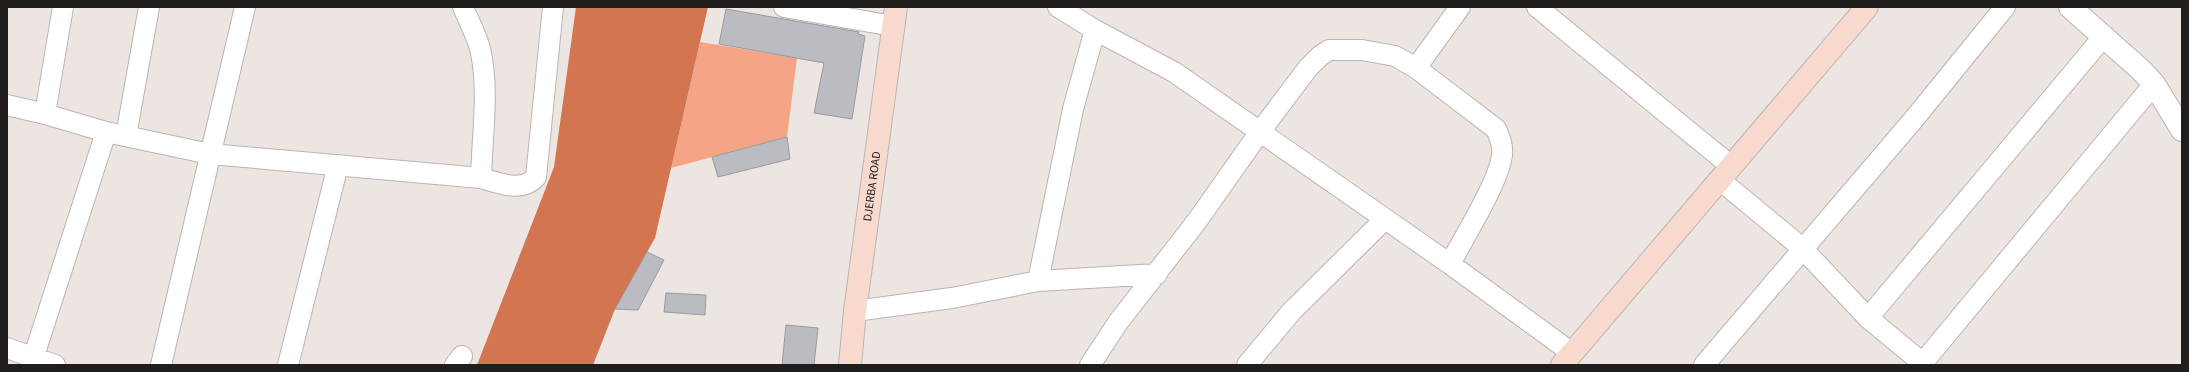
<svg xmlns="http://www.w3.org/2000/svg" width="2189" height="372" viewBox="0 0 2189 372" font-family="'Source Sans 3',sans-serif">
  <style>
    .green { fill: #f4a586 }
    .water { fill: #d27550 }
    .building { fill: #babcc2; stroke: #999aa0 }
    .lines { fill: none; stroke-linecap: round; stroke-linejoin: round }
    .minor-casing { stroke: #bbb4b1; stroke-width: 22 }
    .tertiary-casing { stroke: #bbb4b1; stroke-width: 24 }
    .secondary-casing { stroke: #bbb4b1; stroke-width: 24 }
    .minor { stroke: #fff; stroke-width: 20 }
    .tertiary { stroke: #fff; stroke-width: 22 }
    .secondary { stroke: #f7d9cd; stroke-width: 22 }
    .labels { text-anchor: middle; stroke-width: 3.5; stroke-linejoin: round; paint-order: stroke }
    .street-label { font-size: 12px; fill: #201d1c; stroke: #faf2f0 }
  </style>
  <rect width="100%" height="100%" fill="#ede5e2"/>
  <path class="green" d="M700,42L797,58L787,137L671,168Z"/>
  <path class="water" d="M576,7H708L655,238L615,309L593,365H477L554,167Z"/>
  <path class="building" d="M726,9L859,32L858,34L865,36L852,119L814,113L824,63L719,44Z
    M787,137L790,159L718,177L712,157Z
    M647,252L664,260L638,310L615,309Z
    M666,293L706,295L705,315L664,312Z
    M786,325L818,328L814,365H782Z"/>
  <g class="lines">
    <defs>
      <path id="minor" d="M463,7C469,22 478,37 481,53C489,93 482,136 481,178
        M784,7L893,26
        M1058,7L1095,30L1174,72L1450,264L1572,353
        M1537,7L1731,166
        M1416,68L1460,7
        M7,105L45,114L106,132L210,154L481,178C499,183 522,193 536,177L553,7
        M45,114L63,7
        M126,136L149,7
        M1720,180L1802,248L1868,318L1925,365
        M1038,281L1073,109L1095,30
        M855,311L952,298L1038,281L1157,274
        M1868,318L2104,36
        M7,348L55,365
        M34,356L106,132
        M161,365L245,7
        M288,365L338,165
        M455,365L462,356
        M1090,365L1119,321L1197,221L1259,133L1308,68L1320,56L1329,50H1362L1395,56L1416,68L1496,129C1500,138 1503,145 1502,155C1499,182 1464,237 1450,264
        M1247,365L1291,312L1384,220
        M1704,365L1914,119L2005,7
        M1921,365L2154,84"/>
      <path id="tertiary" d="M2070,7L2141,70L2154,84L2182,130"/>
      <g id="secondary">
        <path id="s1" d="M850,365L855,311L896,7"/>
        <path d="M1562,365L1867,7"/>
      </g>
    </defs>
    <use href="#minor" class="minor-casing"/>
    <use href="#tertiary" class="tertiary-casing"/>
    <use href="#secondary" class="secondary-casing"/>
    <use href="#minor" class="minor"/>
    <use href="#tertiary" class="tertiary"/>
    <use href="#secondary" class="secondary"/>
  </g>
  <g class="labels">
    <g class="street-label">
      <text dy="4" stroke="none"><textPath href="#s1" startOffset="180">DJERBA ROAD</textPath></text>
    </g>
  </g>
  <rect width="2189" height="372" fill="none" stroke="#201d1c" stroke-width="16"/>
</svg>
